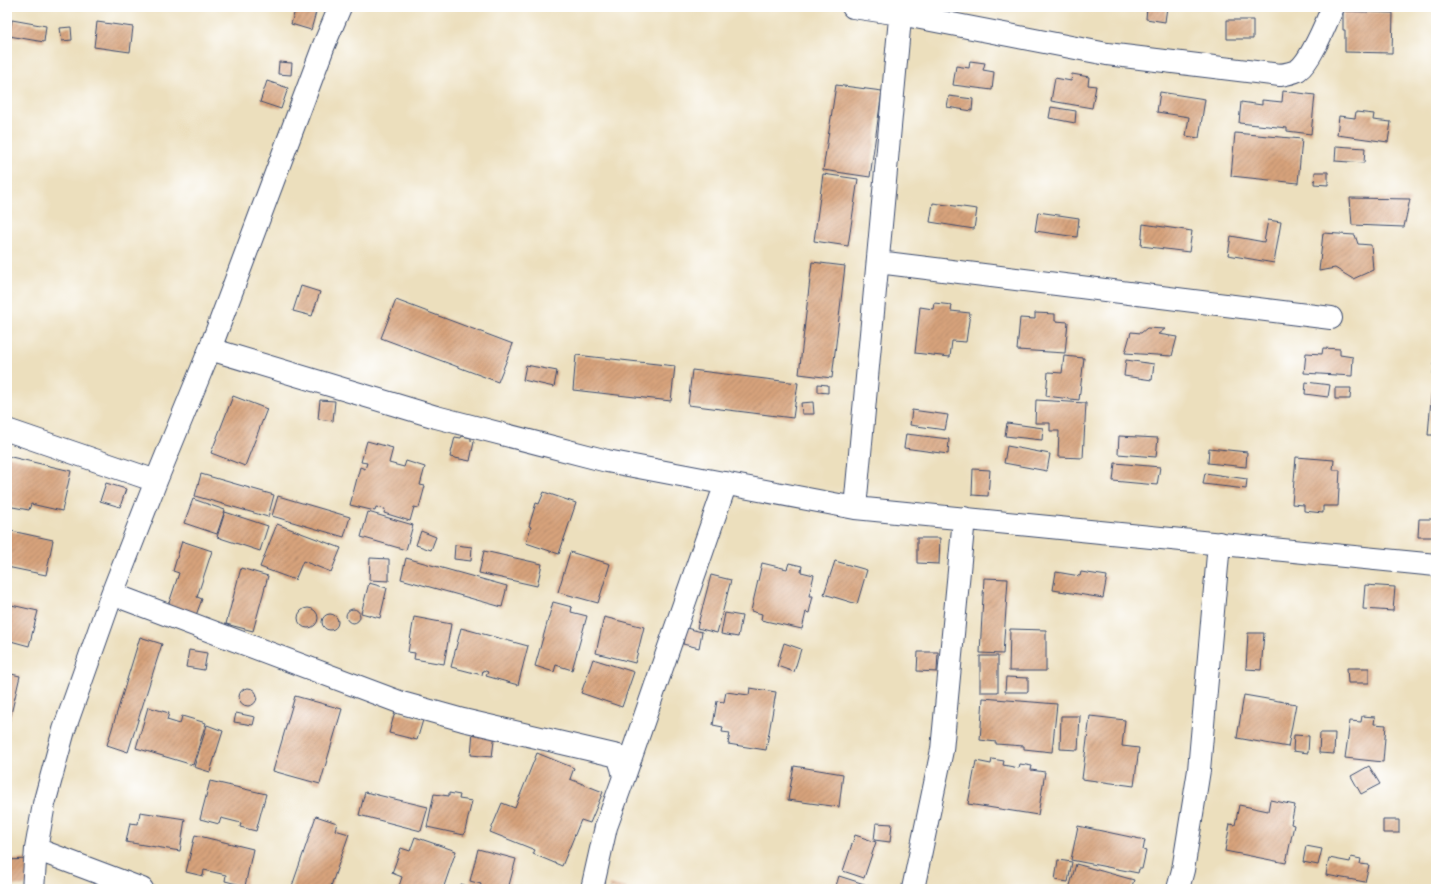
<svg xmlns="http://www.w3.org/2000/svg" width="1443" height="896" viewBox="0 0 1443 896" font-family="'Comic Neue',sans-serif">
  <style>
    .building { fill: url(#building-hatch) }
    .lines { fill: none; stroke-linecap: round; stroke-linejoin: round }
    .street-casing { stroke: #3a496c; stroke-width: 24 }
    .street { stroke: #fff; stroke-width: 22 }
  </style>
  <defs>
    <pattern id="building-hatch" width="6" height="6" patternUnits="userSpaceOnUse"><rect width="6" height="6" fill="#d7a37c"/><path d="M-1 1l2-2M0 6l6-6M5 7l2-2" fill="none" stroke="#ae8569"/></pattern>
  </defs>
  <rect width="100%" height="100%" fill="#fff"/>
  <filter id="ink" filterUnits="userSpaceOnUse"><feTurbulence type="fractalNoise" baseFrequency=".025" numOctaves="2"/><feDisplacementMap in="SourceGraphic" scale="8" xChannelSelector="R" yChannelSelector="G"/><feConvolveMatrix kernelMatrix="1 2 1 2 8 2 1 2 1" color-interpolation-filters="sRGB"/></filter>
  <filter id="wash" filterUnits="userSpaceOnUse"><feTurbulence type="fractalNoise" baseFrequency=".012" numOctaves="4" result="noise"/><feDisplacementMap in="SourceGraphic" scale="16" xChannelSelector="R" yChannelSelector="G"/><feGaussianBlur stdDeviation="0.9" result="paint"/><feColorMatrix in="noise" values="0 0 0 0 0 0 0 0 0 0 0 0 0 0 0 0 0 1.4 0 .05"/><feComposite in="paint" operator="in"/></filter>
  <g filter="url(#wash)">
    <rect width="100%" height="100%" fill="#ecdfbd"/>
    <g id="blocks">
      <path class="building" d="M296,7L316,12L311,30L291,24Z
        M1147,7H1167L1165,22L1146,19Z
        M1343,11L1393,13L1392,53L1345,52V30H1343Z
        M12,20L46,26L44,42L9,36Z
        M1227,20H1253V39H1227Z
        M97,22L133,27L130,52L94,47Z
        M71,27L72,40L62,41L60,28Z
        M970,61L985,63L983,70L994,72L992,90L953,85L956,66L969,68Z
        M279,62L292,63L291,75L278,74Z
        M1072,74L1089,77L1088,85L1096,86L1092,108L1051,101L1055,78L1071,81Z
        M267,81L288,88L281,109L260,102Z
        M836,85L882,91L870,177L823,170Z
        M1283,91L1315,95L1311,134L1287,131V128L1239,123L1241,102L1262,105V100L1282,102Z
        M1160,92L1205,99L1199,138L1186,136L1189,117L1157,112Z
        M949,96L973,99L972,111L947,107Z
        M1051,107L1076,111L1075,123L1049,118Z
        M1356,112L1374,114L1373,120L1391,122L1388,142L1337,135L1339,116L1355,118Z
        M1235,133L1302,139L1298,183L1231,176Z
        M1336,146L1365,148L1364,163L1335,161Z
        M1315,172H1328V185L1314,184Z
        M823,174L858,179L848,246L814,241Z
        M1350,198L1410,199L1404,227L1352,225Z
        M933,203L977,209L974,229L930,222Z
        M1038,212L1079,218L1077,237L1035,231Z
        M1268,220L1281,222L1274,263L1228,255L1231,236L1264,242Z
        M1143,224L1192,231L1189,252L1141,246Z
        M1323,233L1355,235L1358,244L1371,245L1373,270L1353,279L1335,268L1319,271Z
        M812,262L845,266L832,378L799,374Z
        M301,286L320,292L312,316L293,311Z
        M396,300L513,344L498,382L381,338Z
        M934,303L952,305L951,311L970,313L966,342L952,341L950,357L915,353L920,307L933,309Z
        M1035,313L1055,314V321L1068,322L1065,353L1017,350L1020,318L1035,319Z
        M1147,328L1165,329L1158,334L1177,337L1172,356L1125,353L1131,332L1141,333Z
        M1323,348L1340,349V355L1353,357L1352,376L1304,373L1306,353L1322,354Z
        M576,355L675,366L671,401L573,390Z
        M1064,356L1084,358L1079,400L1046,396L1048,372L1062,373Z
        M1126,360L1154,364L1152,380L1124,376Z
        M1434,364H1436V435H1428Z
        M526,365L557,371L554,387L523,380Z
        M692,370L798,383L793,418L688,405Z
        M1306,382L1330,385L1328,397L1305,394Z
        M818,384L828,385V393L818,392Z
        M1335,388H1351L1350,399H1335Z
        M233,396L267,409L245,466L211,453Z
        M320,400L335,401L333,421L318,419Z
        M1036,400L1086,403L1083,458L1058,457L1059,431H1050V423H1035Z
        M813,402L814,414H802L801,403Z
        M912,410L948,415L945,430L910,425Z
        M1007,423L1043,428L1042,440L1005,436Z
        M906,434L949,439L948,454L904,448Z
        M462,436L471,438V441L474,442L470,461L450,457L455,437L461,438Z
        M1119,436L1158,438L1156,457L1118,454Z
        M367,441L393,448L389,463L404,467L406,461L425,467L420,485L425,486L419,508L414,507L410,521L384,513L385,509L376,507L375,511L350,505L360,467L365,469L367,463L361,462Z
        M1007,446L1050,454L1047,471L1004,463Z
        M1209,448L1247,452L1246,467L1208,463Z
        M7,456L71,471L62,511L31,504L29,510L7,506L9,499H7Z
        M1296,457L1334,460L1333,470H1340L1338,506H1323V513L1304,511V505L1292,504Z
        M1115,463L1160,467L1157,485L1113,481Z
        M973,469L990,470L988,496L972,495Z
        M1205,473L1247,479L1246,489L1203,484Z
        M201,474L274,495L268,517L195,496Z
        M106,483L126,489L120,507L100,501Z
        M544,492L576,503L559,554L526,543L531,527L529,526L536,503L539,504Z
        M278,496L350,517L344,537L272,516Z
        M193,499L225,510L217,534L184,523Z
        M225,512L268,526L260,551L217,537Z
        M368,512L413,525L406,550L361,537Z
        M1419,519H1436V537H1418Z
        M277,524L341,548L331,572L303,561L295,580L260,567Z
        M7,530L53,540L46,575L7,567Z
        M421,531L436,537L431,550L416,545Z
        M917,538H940L939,564L917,563Z
        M182,541L212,551L197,597L202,599L195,618L167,609L179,573L173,571Z
        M455,545L472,547L471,561L454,559Z
        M484,551L542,564L537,586L479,573Z
        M570,552L610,564L598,603L558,592Z
        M370,558L389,559V581L369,580Z
        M406,558L507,586L502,607L401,579Z
        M835,561L867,570L857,604L824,594Z
        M762,563L787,569L789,563L802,566L801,572L814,575L809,596H813L809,613L806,612L802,629L761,620L762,614L751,611Z
        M241,568L268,576L253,631L226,624Z
        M1056,572L1080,576L1081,572L1107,576L1103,598L1053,590Z
        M711,575L731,580L717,633L697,628Z
        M984,578L1008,579L1003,654L980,653Z
        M369,583L387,588L380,618L361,613Z
        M1365,585L1395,587L1393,611L1363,609Z
        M553,602L572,607L571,612L587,616L572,670L556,665L554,672L535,666Z
        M7,604L38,611L29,646L7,640Z
        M298 618a10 10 0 1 1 20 0a10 10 0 1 1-20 0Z
        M346 616a7 7 0 1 1 14 0a7 7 0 1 1-14 0Z
        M725,613L742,616L738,637L721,634Z
        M322 622a8 8 0 1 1 16 0a8 8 0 1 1-16 0Z
        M414,617L451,624L444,664L414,659L415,653L408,652Z
        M604,617L644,627L635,663L596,653Z
        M461,628L528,646L518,685L486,676L488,672L483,670L482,675L451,667Z
        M686,628L702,632L699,648L683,644Z
        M1010,629L1046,630V671H1009Z
        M1248,633H1264L1261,670L1246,669Z
        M140,637L162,644L128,752L107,745Z
        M784,643L801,649L794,672L777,666Z
        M189,650L207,653L204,670L186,667Z
        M918,652H938L937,672L917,671Z
        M980,656H998V692H980Z
        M593,659L634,672L622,707L581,693Z
        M1347,668H1369V683H1348Z
        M7,673L20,676L8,727H7Z
        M1006,677L1028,678V692H1005Z
        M750,688L776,692L766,750L728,744L730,733L722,732L723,727L713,725L717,701L724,702L726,692L749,695Z
        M239 697a9 9 0 1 1 18 0a9 9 0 1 1-18 0Z
        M1244,695L1296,704L1288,747L1237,738Z
        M295,696L342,709L320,784L273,771Z
        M983,698L1057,704L1052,752L1024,749V746L996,744V742L980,740Z
        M148,707L169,713L167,720L180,724L182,716L206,723L193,765L136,748Z
        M395,712L423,720L417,740L389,733Z
        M236,713L255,717L253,725L234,722Z
        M1061,716H1080L1078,750L1060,749Z
        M1090,716L1125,720L1122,746L1139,748L1134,786L1082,779Z
        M1362,716L1375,717L1374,724L1386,725L1383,762L1345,758L1350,721L1361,722Z
        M207,725L223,731L210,772L194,767Z
        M473,731L495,733L492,757L471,755Z
        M1320,733H1335L1334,754L1319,753Z
        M1294,735L1309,736L1308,753L1293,751Z
        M537,753L574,768L570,779L603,792L590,823L581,820L562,866L533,854L535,850L490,832L502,803L515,808Z
        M992,759L1004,761L1003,765L1019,768L1020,764L1032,766L1031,770L1045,772L1038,815L968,804L976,761L991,764Z
        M794,766L843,774L839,807L788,800Z
        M1369,766L1380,784L1361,794L1351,776Z
        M210,781L266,794L256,831L240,827L241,823L221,818L219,824L200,819Z
        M365,792L428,807L421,831L359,815Z
        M449,793L460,795L459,799L472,801L464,835L427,827L434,794L449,796Z
        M1270,800L1295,805L1291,824L1294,825L1286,863L1225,851L1230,824L1235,825L1239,805L1268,811Z
        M140,812L185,819L180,851L126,842L130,823L138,824Z
        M316,816L337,823L335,830L349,834L330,889H291Z
        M1383,820H1399V833H1383Z
        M876,823L892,824L890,842L874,840Z
        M1078,826L1145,840L1143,850L1146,851L1142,869H1139L1138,873L1071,860Z
        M195,835L253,849L245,886L225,881L226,875L204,870L203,876L186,872Z
        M855,835L876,842L864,878L843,871Z
        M415,837L456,851L443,889H398L402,877L392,873L401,848L410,851Z
        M1306,846L1322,849L1318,865L1303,862Z
        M478,849L516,859L508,889H480L481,884L470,881Z
        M1351,857L1361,859L1360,864L1369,865L1365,882L1326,875L1329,858L1350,862Z
        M29,859L30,885L7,886V860Z
        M1058,860L1072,862L1068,882L1055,880Z
        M1076,864L1134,880L1131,889H1069Z
        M839,876L880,889H835Z
        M461,884L477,889H459Z
        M610,884L627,888V889H609Z"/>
    </g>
  </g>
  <g filter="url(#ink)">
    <use href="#blocks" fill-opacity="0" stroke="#3a496c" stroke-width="1"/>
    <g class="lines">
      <defs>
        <path id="street" d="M853,7L900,14L1107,54L1280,75C1287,74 1292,73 1298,70C1311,61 1326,23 1333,7
          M878,262L1331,318
          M210,349L436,417L607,461L855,508L1436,565
          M7,430L156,481
          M855,508L901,7
          M112,594L402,703L463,720L618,756L622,768L624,777L606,827L592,889
          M624,777L726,483
          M36,849L142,889
          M33,889L36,849L44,804L64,730L112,594L156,481L210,349L324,45L340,7
          M913,889L942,750L964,518
          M1178,889L1183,870L1199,770L1219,543"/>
      </defs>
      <use href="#street" class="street-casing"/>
      <use href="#street" class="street"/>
    </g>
  </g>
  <rect width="1443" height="896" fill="none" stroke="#fff" stroke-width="24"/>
</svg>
